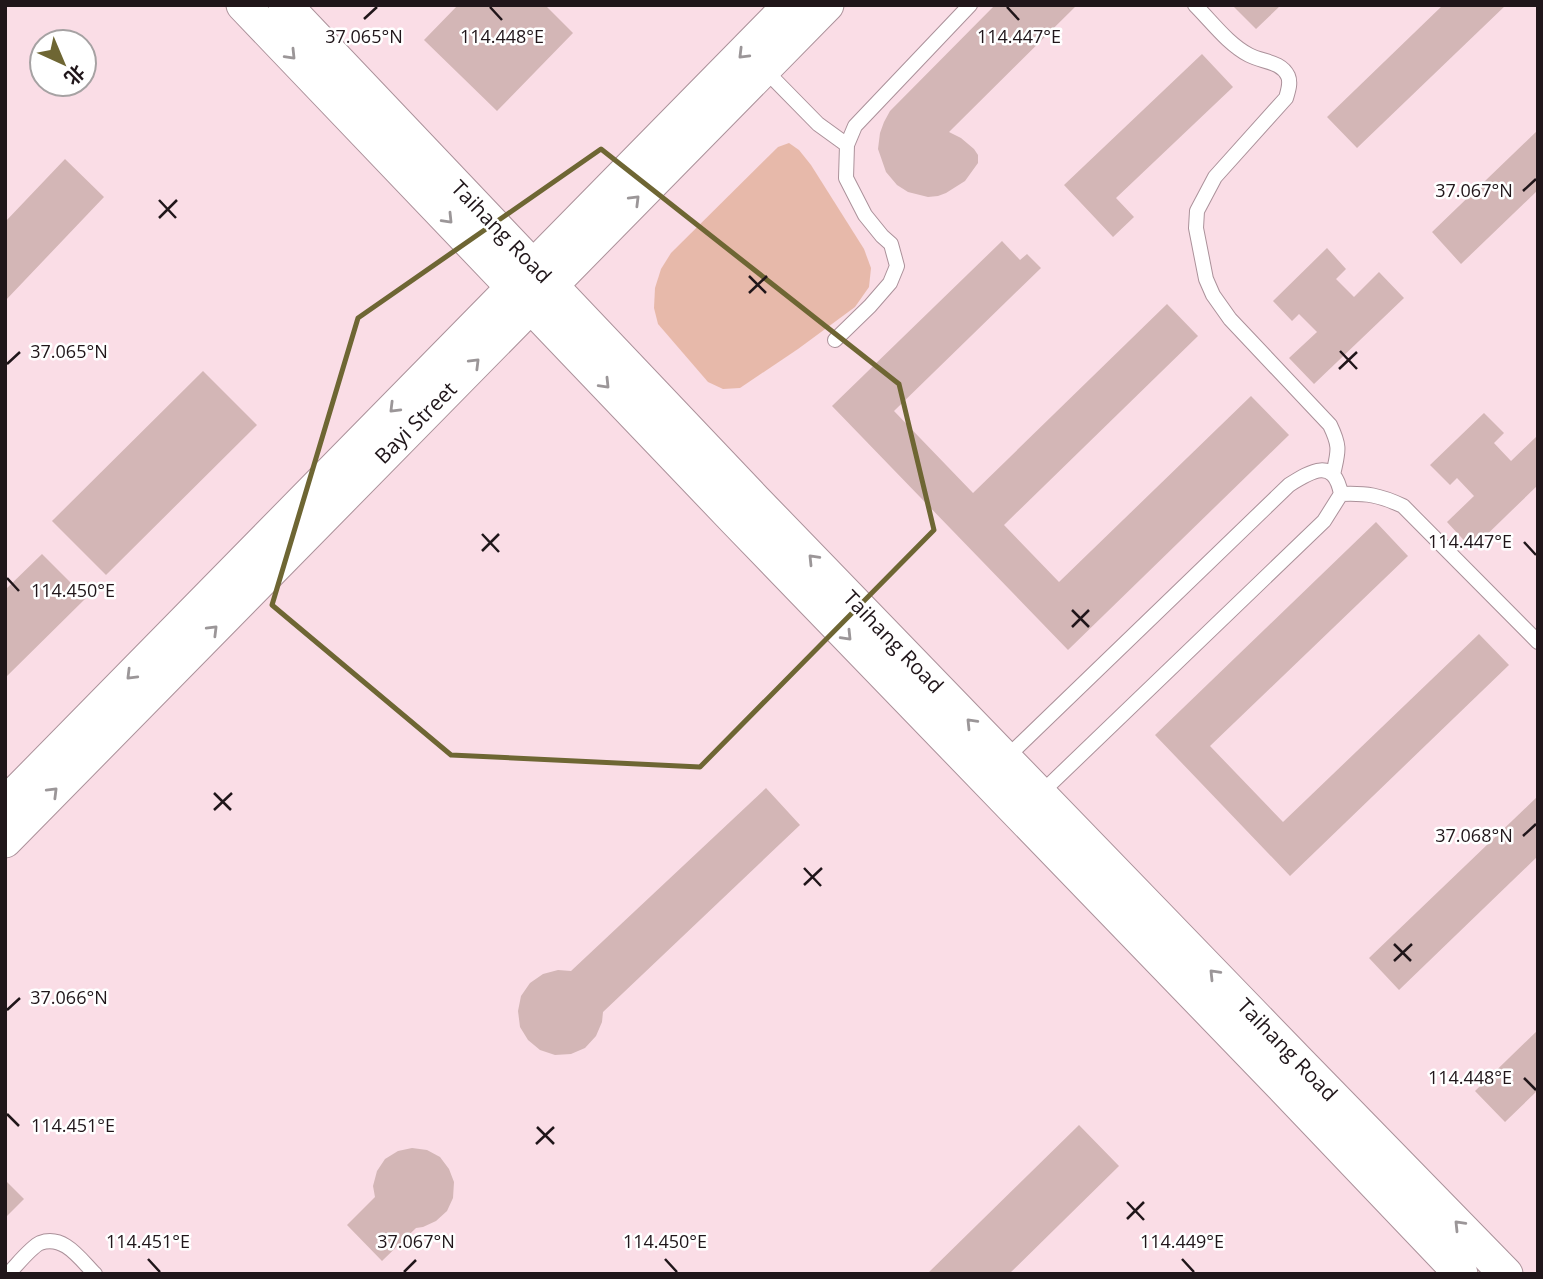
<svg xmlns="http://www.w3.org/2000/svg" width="1543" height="1279" viewBox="0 0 1543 1279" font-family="'Open Sans','Noto Sans SC',sans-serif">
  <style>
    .green { fill: #e7b9aa }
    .building { fill: #d3b6b6 }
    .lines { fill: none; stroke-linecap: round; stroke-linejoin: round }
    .service-casing { stroke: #ab919a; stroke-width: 16 }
    .tertiary-casing { stroke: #ab919a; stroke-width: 35 }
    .service { stroke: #fff; stroke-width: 14 }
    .tertiary { stroke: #fff; stroke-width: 33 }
    .oneway { stroke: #9b9698 }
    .marked { fill: none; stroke: #6e6633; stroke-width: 5; stroke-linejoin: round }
    .ticks { fill: none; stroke: #20161a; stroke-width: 2.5 }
    .labels { text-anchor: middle; stroke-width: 5; stroke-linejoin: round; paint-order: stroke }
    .street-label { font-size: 21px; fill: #20161a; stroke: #fff }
    .ticks-label { font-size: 18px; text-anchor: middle; fill: #20161a; stroke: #fff; stroke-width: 5; stroke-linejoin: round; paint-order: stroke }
  </style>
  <rect width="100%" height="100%" fill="#fadde6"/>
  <path class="green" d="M789,143L799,150L811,165L864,249L871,268L869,287L855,307L798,349L740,388L723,389L708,382L658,324L654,308L655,288L661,269L671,253L778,147Z"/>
  <path class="building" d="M458,5H545L573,33L497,111L424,40Z
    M995,5H1077L949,132L961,138L974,149L978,155V163L965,181L946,193L938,196L928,197L908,192L897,185L886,172L878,149L880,133L884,122L890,111Z
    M1232,5H1281L1256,29Z
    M1443,5H1506L1357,148L1327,117Z
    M1202,54L1233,87L1116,198L1134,217L1113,237L1064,185Z
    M1538,130V190L1461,264L1432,232Z
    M65,159L104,197L5,301V222Z
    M1002,241L1020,260L1027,254L1041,268L894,411L973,493L1167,304L1198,336L1004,525L1059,582L1251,396L1289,435L1068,650L832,406Z
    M1327,248L1346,269L1336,279L1354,297L1379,272L1404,298L1314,384L1289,358L1317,332L1299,314L1292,321L1273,301Z
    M203,371L257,425L106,575L52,521Z
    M1484,413L1504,433L1494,443L1511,461L1536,437L1538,438V485L1472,549L1447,522L1474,496L1457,478L1450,485L1430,465Z
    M1376,522L1408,556L1210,746L1283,822L1479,634L1509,665L1290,876L1155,735Z
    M42,554L86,598L5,678V590Z
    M766,788L800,825L603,1012L602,1022L596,1036L585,1048L571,1054L555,1055L540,1050L528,1040L520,1027L518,1011L521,996L530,983L543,974L558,970L571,971Z
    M1538,796V856L1399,990L1369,958Z
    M1538,1030V1090L1505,1122L1475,1091Z
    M1079,1125L1119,1166L1009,1274H927Z
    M412,1148L427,1150L440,1157L449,1169L454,1182L453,1198L447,1211L436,1221L423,1227L416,1228L382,1261L347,1225L375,1197L373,1186L377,1171L385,1159L398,1151Z
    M5,1180L24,1199L5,1218Z"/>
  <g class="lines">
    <defs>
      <path id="service" d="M1195,5C1212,22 1228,44 1249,55C1262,62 1281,61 1288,76C1291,83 1288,91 1286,98L1215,177L1197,211L1196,228L1206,279L1213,295L1230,319L1330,425C1341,448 1338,451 1333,475
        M764,69L818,124L847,145
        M835,340L870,306L890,283L897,266L891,244L882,236L865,215L846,178L847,145L855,126L970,5
        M1341,494C1367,493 1379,495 1403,506L1538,642
        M1006,758L1289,485C1311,471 1334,457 1341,494L1324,521L1040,794
        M8,1274C16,1266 31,1247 40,1243C64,1234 80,1259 95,1274"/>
      <path id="tertiary" d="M243,5L734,519L1279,1083L1461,1274
        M285,5L755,500L1300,1063L1506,1274
        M5,804L790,5
        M5,841L827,5"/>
    </defs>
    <use href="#service" class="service-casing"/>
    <use href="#tertiary" class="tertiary-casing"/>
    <use href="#service" class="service"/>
    <use href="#tertiary" class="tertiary"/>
  </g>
  <defs><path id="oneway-chevron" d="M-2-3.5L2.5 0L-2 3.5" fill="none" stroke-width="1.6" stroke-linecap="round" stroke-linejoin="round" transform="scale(1.75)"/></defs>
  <g class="oneway">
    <use href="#oneway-chevron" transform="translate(743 54) rotate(135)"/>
    <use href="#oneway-chevron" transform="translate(291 55) rotate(46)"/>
    <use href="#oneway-chevron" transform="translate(635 200) rotate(-45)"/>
    <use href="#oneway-chevron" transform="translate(448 219) rotate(46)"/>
    <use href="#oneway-chevron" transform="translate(475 363) rotate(-45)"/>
    <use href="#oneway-chevron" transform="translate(605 384) rotate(46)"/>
    <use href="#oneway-chevron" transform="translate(394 408) rotate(135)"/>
    <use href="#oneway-chevron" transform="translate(813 559) rotate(-134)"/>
    <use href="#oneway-chevron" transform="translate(213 630) rotate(-45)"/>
    <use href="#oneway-chevron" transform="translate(847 636) rotate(46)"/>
    <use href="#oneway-chevron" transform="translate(131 675) rotate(135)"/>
    <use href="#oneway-chevron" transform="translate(971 723) rotate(-134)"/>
    <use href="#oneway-chevron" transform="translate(53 792) rotate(-45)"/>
    <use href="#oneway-chevron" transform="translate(1214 974) rotate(-134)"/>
    <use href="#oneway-chevron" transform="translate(1459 1225) rotate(-134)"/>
  </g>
  <path class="marked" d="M601,149L899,384L934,530L700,767L451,755L272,605L358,318Z"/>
  <path class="ticks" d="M490,7L502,20M1007,7L1019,20M364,19L377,7M1523,191L1536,179M159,200L176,218M159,218L177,200M749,276L766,293M749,293L767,276M1340,351L1357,369M7,364L20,352M1339,369L1357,352M482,534L499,552M1524,542L1536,555M482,551L499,534M7,578L19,591M1072,610L1089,627M1072,627L1089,610M214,793L231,810M214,810L232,793M1523,836L1536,824M804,868L821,886M804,885L822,868M1394,944L1411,961M1394,961L1412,944M7,1010L20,998M1524,1078L1536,1090M7,1114L19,1126M537,1127L554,1144M536,1144L554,1127M1127,1202L1144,1220M1127,1219L1144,1202M148,1259L160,1272M665,1259L677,1272M1182,1259L1194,1272M404,1272L416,1260"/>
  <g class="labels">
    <g class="street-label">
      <text transform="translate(501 232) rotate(46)" y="7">Taihang Road</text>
      <text transform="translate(416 423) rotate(-45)" y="7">Bayi Street</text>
      <text transform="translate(893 642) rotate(46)" y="7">Taihang Road</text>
      <text transform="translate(1287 1050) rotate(46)" y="7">Taihang Road</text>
    </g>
  </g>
  <g class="ticks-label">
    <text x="364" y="43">37.065°N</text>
    <text x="502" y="43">114.448°E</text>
    <text x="1019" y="43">114.447°E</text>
    <text x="1474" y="197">37.067°N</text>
    <text x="69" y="358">37.065°N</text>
    <text x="1470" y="548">114.447°E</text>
    <text x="73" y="597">114.450°E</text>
    <text x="1474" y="842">37.068°N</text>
    <text x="69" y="1004">37.066°N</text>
    <text x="1470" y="1084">114.448°E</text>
    <text x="73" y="1132">114.451°E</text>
    <text x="148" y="1248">114.451°E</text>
    <text x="665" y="1248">114.450°E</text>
    <text x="1182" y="1248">114.449°E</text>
    <text x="416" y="1248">37.067°N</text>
  </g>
  <rect width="1543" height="1279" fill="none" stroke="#20161a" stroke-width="14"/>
  <g transform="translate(63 63) rotate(136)"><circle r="33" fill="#ffffff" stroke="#a6a2a3" stroke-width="2"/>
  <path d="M0-5L12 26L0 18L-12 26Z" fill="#6e6633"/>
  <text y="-10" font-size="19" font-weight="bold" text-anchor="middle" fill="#20161a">北</text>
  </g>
</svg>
